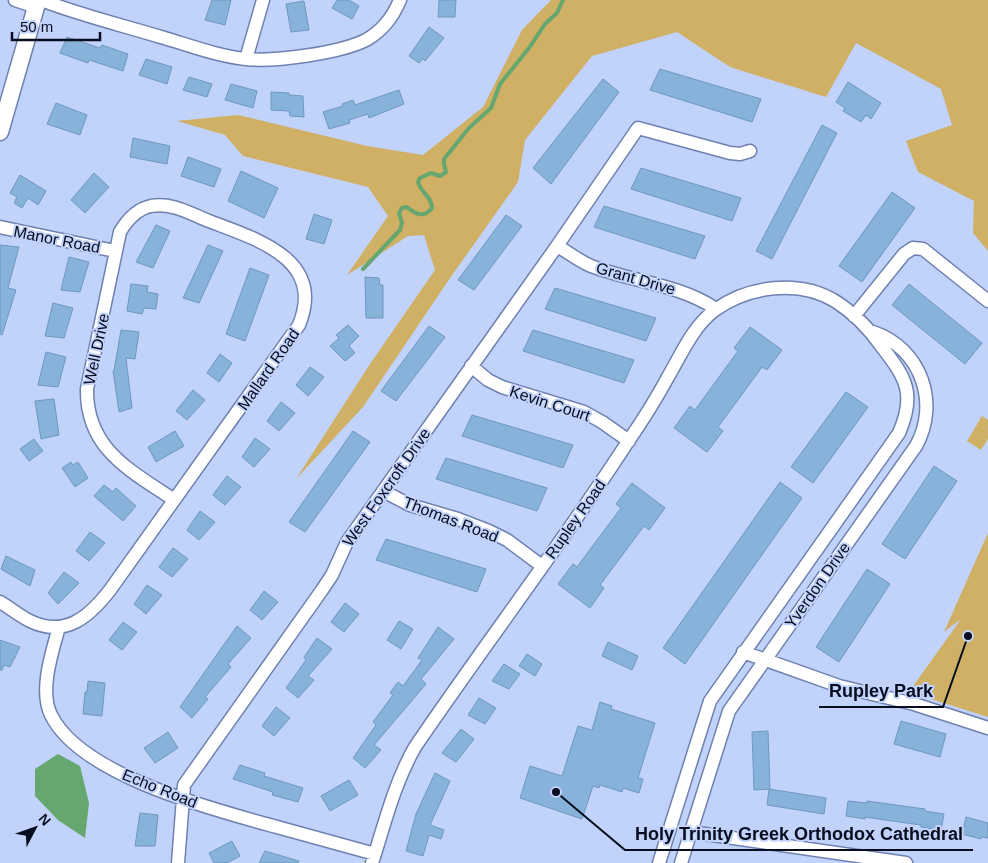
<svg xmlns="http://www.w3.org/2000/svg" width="988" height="863" viewBox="0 0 988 863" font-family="Helvetica,sans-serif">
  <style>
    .green { fill: #cfb064 }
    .water { fill: #65a76e }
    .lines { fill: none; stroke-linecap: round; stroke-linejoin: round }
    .stream { stroke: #65a76e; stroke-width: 4 }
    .building { fill: #87b2da; stroke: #6e98c0 }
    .minor-casing { stroke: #6f81b0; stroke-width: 15 }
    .tertiary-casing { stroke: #6f81b0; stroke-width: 19 }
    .minor { stroke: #fff; stroke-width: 12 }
    .tertiary { stroke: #fff; stroke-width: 16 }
    .labels { text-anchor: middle; stroke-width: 4; stroke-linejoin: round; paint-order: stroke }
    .street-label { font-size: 16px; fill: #070d1e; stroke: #c1d2fb }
    .leader { fill: none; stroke: #070d1e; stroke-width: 2 }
    .callout-dot { fill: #070d1e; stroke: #c1d2fb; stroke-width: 2 }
    .callout-label { font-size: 18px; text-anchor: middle; font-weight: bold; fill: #070d1e; stroke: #c1d2fb; stroke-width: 4; stroke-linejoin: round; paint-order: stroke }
  </style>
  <rect width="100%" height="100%" fill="#c1d2fb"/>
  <path class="green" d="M551,0H988V251L973,233L974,201L918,172L906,141L952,125L941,89L856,43L826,97L730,67L677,32L592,56L525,140L518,182L448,281L363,407L296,479L370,364L435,270L424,235L408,236L347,275L388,216L368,187L243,156L225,135L177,121L238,115L367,146L423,155L483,107L522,30Z
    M982,416L988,420V439L981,450L967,441Z
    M988,533V717L909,692L961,619L944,632Z"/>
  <path class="water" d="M58,754L80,766L89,803L85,838L58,820L35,796V769Z"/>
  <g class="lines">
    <path class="stream" d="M363,269L400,230L402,223L399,213L402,208L407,207C416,215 424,218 432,208C432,197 421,193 418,182L420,178L431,173L440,176L446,172L444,164V159L469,128L491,108L500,84L529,48L545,24L557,13L563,0"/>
  </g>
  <path class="building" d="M212,0H231L225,25L205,20Z
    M337,0H349L359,6L352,19L332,8Z
    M439,0H456L455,17H438Z
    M304,1L309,30L291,32L286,4Z
    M429,27L444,38L425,61L423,59L419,63L409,56Z
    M67,37L100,48L102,45L128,54L123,71L89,60L88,63L60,53Z
    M146,59L172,67L167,84L139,75Z
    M660,69L761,99L752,122L650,90Z
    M189,77L212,84L207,97L183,90Z
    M603,79L619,92L551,184L533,168Z
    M848,82L881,103L871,119L866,115L861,122L843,111L845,108L836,102Z
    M231,84L257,91L253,108L225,100Z
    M399,90L404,104L369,118L368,114L349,120L350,123L329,129L323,112L343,106L342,104L353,100L355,105Z
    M271,92L289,93V95L303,96L304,117L290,116L289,111L271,110Z
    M56,103L87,115L80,135L47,124Z
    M822,125L837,133L772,259L756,251Z
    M133,138L170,146L167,164L130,157Z
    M188,157L221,169L214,187L181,176Z
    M641,168L741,198L732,221L631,189Z
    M241,171L278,188L264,218L228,201Z
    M94,173L109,187L85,213L71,200Z
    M20,175L46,191L38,205L28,198L22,208L14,203L17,197L10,193Z
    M892,192L915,208L862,282L839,266Z
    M604,206L705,236L695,259L594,227Z
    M314,214L332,220L324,244L306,239Z
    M506,215L522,226L474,290L458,280Z
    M156,225L170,231L153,268L136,262Z
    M0,245L19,247L8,288L16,290L2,335L0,334Z
    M208,245L223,251L199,303L183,298Z
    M69,257L89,262L80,292L61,290Z
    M250,268L269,275L245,341L226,334Z
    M365,277L379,278L380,285H383V318H366Z
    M131,284L148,286L147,292L158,294L156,309L144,308L142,314L127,311Z
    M909,284L982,343L965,364L892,305Z
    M555,288L656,318L646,341L545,309Z
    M53,303L73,308L64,338L45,336Z
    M348,325L359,336L349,346L355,353L345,361L330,346L339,338L336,335Z
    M429,326L445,337L396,401L381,391Z
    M750,327L782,350L767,370L762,367L718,427L723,431L707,452L674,428L690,406L695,410L738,351L734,348Z
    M121,330L139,332L135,359L126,358L132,408L119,412L113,371H114Z
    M533,330L634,360L624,383L523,351Z
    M46,352L66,357L58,387L38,385Z
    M220,354L232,363L219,382L207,373Z
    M310,367L324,377L308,396L296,385Z
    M193,390L205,400L187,420L176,411Z
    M846,392L868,407L813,483L791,467Z
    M54,399L59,435L41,439L35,401Z
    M281,402L295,413L279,431L267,421Z
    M472,415L573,445L563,468L462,436Z
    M175,431L184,446L156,462L148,447Z
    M353,431L370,442L305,532L289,522Z
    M255,438L270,449L254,467L242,457Z
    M34,439L43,451L29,461L20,449Z
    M446,458L547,488L537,511L436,479Z
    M71,462L73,465L78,462L88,478L75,487L62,468Z
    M934,466L957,481L905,559L882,544Z
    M227,476L241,487L225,505L213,495Z
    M780,482L802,498L685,664L663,648Z
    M632,483L665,508L649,530L644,526L600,585L604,588L590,608L558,584L573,564L577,567L621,508L616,504Z
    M104,485L113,492L116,488L136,506L123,521L94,496Z
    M200,511L215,522L199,540L187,530Z
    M90,532L105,543L89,561L76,551Z
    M386,539L486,569L477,592L376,560Z
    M173,548L188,559L172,577L159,567Z
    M6,556L35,570L30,586L1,569Z
    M867,569L890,584L839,662L816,647Z
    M64,572L79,583L58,604L48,593Z
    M147,585L162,595L146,614L134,604Z
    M264,591L278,602L262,620L250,610Z
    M345,603L359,614L344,632L331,622Z
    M399,621L413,629L401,649L387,640Z
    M123,622L137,632L122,650L109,640Z
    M237,626L251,638L228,664L231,667L205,697L208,699L192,718L180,707Z
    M438,627L454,639L421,679L426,684L374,745L381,750L365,768L353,758L376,725L373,722L393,695L390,693L398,682L403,686L422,660L418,658Z
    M317,638L332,649L308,676L314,680L298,698L286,688L306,660L304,657Z
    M0,640L20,647L10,667L4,665L2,670H0Z
    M608,642L638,656L632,670L602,656Z
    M527,654L542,664L535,676L519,666Z
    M504,664L520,674L509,689L492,681Z
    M88,681L105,683L102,716L83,714L85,692H87Z
    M479,698L496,708L485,724L468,715Z
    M600,702L612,706L611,709L655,723L638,778L643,779L639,793L623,788L622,792L600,785L599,788L593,786L582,819L520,798L530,766L562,776L578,726L592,730Z
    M276,707L290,718L274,736L262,726Z
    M901,721L946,734L940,757L894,744Z
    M461,729L474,739L456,762L442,753Z
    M768,731L770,789L754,790L752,732Z
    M168,732L178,748L155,763L144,748Z
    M240,765L265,773L264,776L303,788L298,802L272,795L273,792L233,779Z
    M435,773L450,781L430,825L444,830L441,839L429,835L423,856L406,851L416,814Z
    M349,780L358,795L330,811L321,796Z
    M769,789L826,798L824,814L767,805Z
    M848,801L867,803V801L925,809V811L944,814L941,830L921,827V825L892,821L865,817V819L846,816Z
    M140,813L158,815L155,846H135Z
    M966,817L988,823V838L982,837L981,839L962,834Z
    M232,841L240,856L227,863H214L209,853Z
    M265,851L299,861L298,863H259Z"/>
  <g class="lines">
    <defs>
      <path id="minor" d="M15,0L36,7
        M41,0C80,15 121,25 161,37C189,45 217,56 246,59C275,62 340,53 366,40C382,31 393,17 400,0
        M246,59L263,0
        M0,227L115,251
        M557,246C568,252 579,261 591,266C633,282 679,284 716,309
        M854,316L904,254L913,248L923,249L988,301
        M471,366L488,380L502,387L584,412L602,422L629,441
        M383,491L410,505L458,519L489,531L507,540L542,566
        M0,602C10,608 20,616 30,621C65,638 89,617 110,590L299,325C326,259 256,239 209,221C191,214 172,202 151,206C137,209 127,220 120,232L87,389C86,449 130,470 174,500
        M59,627C52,652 39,691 51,715C81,776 215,810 277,827C310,836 342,845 375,854
        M743,652L839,686L914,704L988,728
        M691,832L906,863
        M178,863L184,785L322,590L332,575L347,542L557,246L638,128L730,153L740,154L750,151
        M372,863C385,823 394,784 415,747C485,644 561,545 629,440C643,420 656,399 668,377C681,355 693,326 715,310C748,286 799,279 835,301C854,313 870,330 882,347C906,378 916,394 899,433L710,701L659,863
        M681,863L729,711L916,446C940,403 921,348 873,332"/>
      <path id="tertiary" d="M0,132L38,0"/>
    </defs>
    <use href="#minor" class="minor-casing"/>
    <use href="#tertiary" class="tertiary-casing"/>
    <use href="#minor" class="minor"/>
    <use href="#tertiary" class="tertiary"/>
  </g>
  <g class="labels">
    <g class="street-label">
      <text transform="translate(57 239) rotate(11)" y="6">Manor Road</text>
      <text transform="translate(636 278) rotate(16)" y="6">Grant Drive</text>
      <text transform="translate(96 349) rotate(-78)" y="6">Well Drive</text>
      <text transform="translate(268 369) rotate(-55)" y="6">Mallard Road</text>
      <text transform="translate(550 403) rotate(18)" y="6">Kevin Court</text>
      <text transform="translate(386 487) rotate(-55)" y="6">West Foxcroft Drive</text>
      <text transform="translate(451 519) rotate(21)" y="6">Thomas Road</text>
      <text transform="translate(575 519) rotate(-55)" y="6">Rupley Road</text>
      <text transform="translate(817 585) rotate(-55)" y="6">Yverdon Drive</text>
      <text transform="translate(160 788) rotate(22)" y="6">Echo Road</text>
    </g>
  </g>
  <path class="leader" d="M968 636L943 707H819M556 792L625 850H973"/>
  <g class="callout-dot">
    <circle cx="968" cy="636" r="5"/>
    <circle cx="556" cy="792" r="5"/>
  </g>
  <g class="callout-label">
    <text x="881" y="697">Rupley Park</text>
    <text x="799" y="840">Holy Trinity Greek Orthodox Cathedral</text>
  </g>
  <g transform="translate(35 828) rotate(49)" stroke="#c1d2fb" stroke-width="4" paint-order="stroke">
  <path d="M0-4L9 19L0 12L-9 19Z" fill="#070d1e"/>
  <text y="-8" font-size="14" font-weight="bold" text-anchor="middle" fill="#070d1e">N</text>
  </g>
  <path d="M12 32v8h88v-8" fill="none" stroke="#070d1e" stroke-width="2.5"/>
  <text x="20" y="32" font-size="15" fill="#070d1e" stroke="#c1d2fb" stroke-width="4" paint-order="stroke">50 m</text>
</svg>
